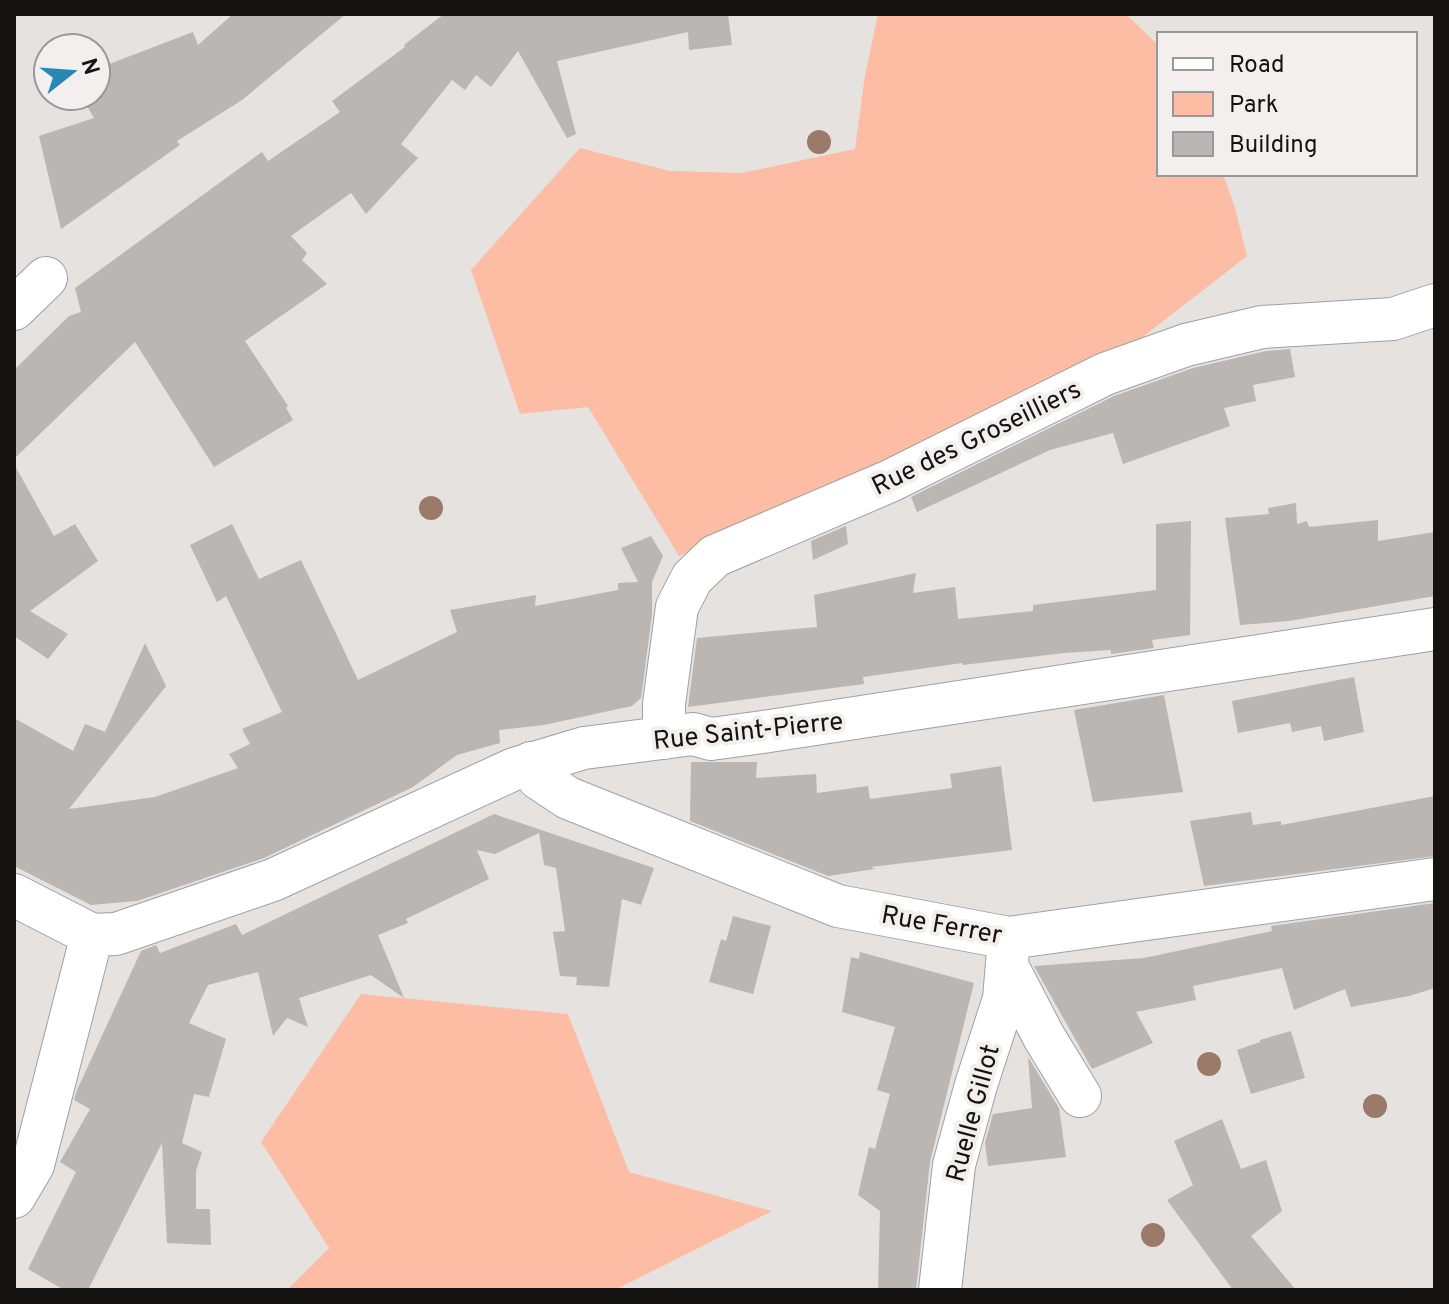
<svg xmlns="http://www.w3.org/2000/svg" width="1449" height="1304" viewBox="0 0 1449 1304" font-family="Overpass,sans-serif">
  <style>
    .green { fill: #fdbda4 }
    .building { fill: #b9b6b4 }
    .lines { fill: none; stroke-linecap: round; stroke-linejoin: round }
    .minor-casing { stroke: #a29f9e; stroke-width: 44 }
    .minor { stroke: #fff; stroke-width: 42 }
    .tree { fill: #9b7a6a }
    .labels { text-anchor: middle; stroke-width: 8; stroke-linejoin: round; paint-order: stroke }
    .street-label { font-size: 26px; fill: #141312; stroke: #f3efee }
  </style>
  <rect width="100%" height="100%" fill="#e5e2e0"/>
  <path class="green" d="M878,14H1126L1159,46V174H1223L1235,208L1247,256L1108,364L679,556L588,407L520,414L471,270L580,148L670,171L742,173L855,149L865,75Z
    M361,994L568,1014L629,1172L772,1211L615,1290H287L329,1248L261,1142Z"/>
  <path class="building" d="M233,14H346L242,100L177,141L180,145L61,229L39,136L94,118L81,96H96V53L104,66L193,32L198,45Z
    M444,14H728L732,45L689,50L688,32L557,61L576,134L567,138L518,51L491,87L476,75L465,90L452,80L401,144L418,158L366,214L351,193L291,236L307,253L302,260L327,284L245,341L288,406L286,408L293,420L214,467L135,342L14,459V370L69,316L81,312L75,288L262,152L268,161L340,112L332,101L405,47L404,45Z
    M1290,349L1295,377L1253,385L1256,401L1224,408L1230,426L1123,464L1113,433L1050,450L917,512L911,497L1114,396L1193,368L1266,351Z
    M14,464L54,536L75,524L98,561L30,611L68,634L48,659L14,636Z
    M1296,503L1297,524L1307,521L1309,527L1378,520V541L1435,532V596L1289,621L1240,625L1225,518L1269,514L1268,508Z
    M1191,521L1190,635L1152,640L1154,648L1111,654V650L1064,653L963,665L962,663L863,677L864,684L688,707L697,638L817,627L814,595L916,573L913,593L955,587L958,619L1033,611V605L1156,590V524Z
    M232,524L259,579L301,560L358,680L457,632L450,610L536,595L535,606L618,590V583L638,582L621,548L651,536L663,556L652,582V615L641,698L632,706L544,725L499,730L500,743L457,755L413,787L264,858L137,901L91,905L14,866V718L73,751L85,724L105,732L145,643L166,686L69,809L155,797L238,768L229,754L250,744L242,729L282,712L226,596L217,602L190,545Z
    M846,526L848,544L813,560L811,541Z
    M1354,677L1364,732L1324,741L1321,726L1292,732L1290,723L1238,733L1232,701Z
    M1164,695L1183,792L1093,802L1074,710Z
    M691,762H757L756,778L816,774L817,793L868,786L870,799L952,788L950,774L1001,766L1012,850L871,867L875,869L828,876L690,821Z
    M1435,796V856L1204,886L1190,821L1251,812L1253,825L1281,821V825Z
    M494,814L654,868L641,905L622,899L609,987L576,985L577,977L560,976L553,932L565,931L556,868L544,865L539,833L495,854L477,850L489,879L406,919L408,923L378,935L404,998L371,975L299,998L308,1027L287,1018L273,1036L258,972L208,985L189,1023L226,1039L209,1097L194,1094L182,1143L202,1152L196,1171V1209H210L211,1245L167,1243L162,1143L88,1290H64L28,1269L76,1172L60,1162L90,1109L74,1100L77,1090L141,951L156,945L160,953L236,924L242,935Z
    M1435,903V988L1409,996L1351,1007L1345,989L1294,1010L1282,968L1193,986L1196,1000L1136,1012L1153,1043L1092,1069L1034,966L1144,958L1272,931L1271,926Z
    M733,916L771,926L753,994L709,982L721,939L726,941Z
    M860,952L974,983L930,1162L916,1290H878L880,1211L858,1195L869,1147L875,1149L890,1094L877,1090L895,1027L842,1012L851,957L859,959Z
    M1291,1031L1305,1078L1251,1094L1237,1050L1260,1042V1040Z
    M1028,1057L1059,1108L1066,1157L988,1166L985,1143L993,1114L1032,1108Z
    M1222,1119L1241,1169L1266,1160L1282,1211L1251,1236L1296,1290H1233L1167,1200L1193,1185L1174,1141Z"/>
  <g class="lines">
    <defs>
      <path id="minor" d="M14,309L46,278
        M664,738V704L677,607L692,578L715,556L890,481L1105,374L1186,345L1262,327L1393,319L1435,305
        M531,763L538,778L568,798L838,906L1009,938L1435,879
        M14,895L92,935L116,934L273,880L514,769L584,748L693,734L711,739L763,732L1435,629
        M1007,966L1044,1037L1080,1096
        M14,1197L33,1165L92,935
        M940,1290L954,1165L976,1085L1004,999L1009,938"/>
    </defs>
    <use href="#minor" class="minor-casing"/>
    <use href="#minor" class="minor"/>
  </g>
  <g class="tree">
    <circle cx="819" cy="142" r="12"/>
    <circle cx="431" cy="508" r="12"/>
    <circle cx="1209" cy="1064" r="12"/>
    <circle cx="1375" cy="1106" r="12"/>
    <circle cx="1153" cy="1235" r="12"/>
  </g>
  <g class="labels">
    <g class="street-label">
      <text transform="translate(976 437) rotate(-26)" y="9">Rue des Groseilliers</text>
      <text transform="translate(748 730) rotate(-6)" y="9">Rue Saint-Pierre</text>
      <text transform="translate(942 924) rotate(10)" y="9">Rue Ferrer</text>
      <text transform="translate(972 1113) rotate(-75)" y="9">Ruelle Gillot</text>
    </g>
  </g>
  <rect width="1449" height="1304" fill="none" stroke="#141312" stroke-width="32"/>
  <rect x="1157" y="32" width="260" height="144" fill="#f3efee" stroke="#9a9796" stroke-width="2"/>
  <rect x="1173" y="58" width="40" height="12" fill="#ffffff" stroke="#9a9796" stroke-width="2"/>
  <text x="1229" y="72" font-size="24" fill="#141312">Road</text>
  <rect x="1173" y="92" width="40" height="24" fill="#fdbda4" stroke="#9a9796" stroke-width="2"/>
  <text x="1229" y="112" font-size="24" fill="#141312">Park</text>
  <rect x="1173" y="132" width="40" height="24" fill="#b9b6b4" stroke="#9a9796" stroke-width="2"/>
  <text x="1229" y="152" font-size="24" fill="#141312">Building</text>
  <g transform="translate(72 72) rotate(73)"><circle r="38" fill="#f3efee" stroke="#9a9796" stroke-width="2"/>
  <path d="M0-6L14 30L0 20L-14 30Z" fill="#2589b3"/>
  <text y="-12" font-size="22" font-weight="bold" text-anchor="middle" fill="#141312">N</text>
  </g>
</svg>
